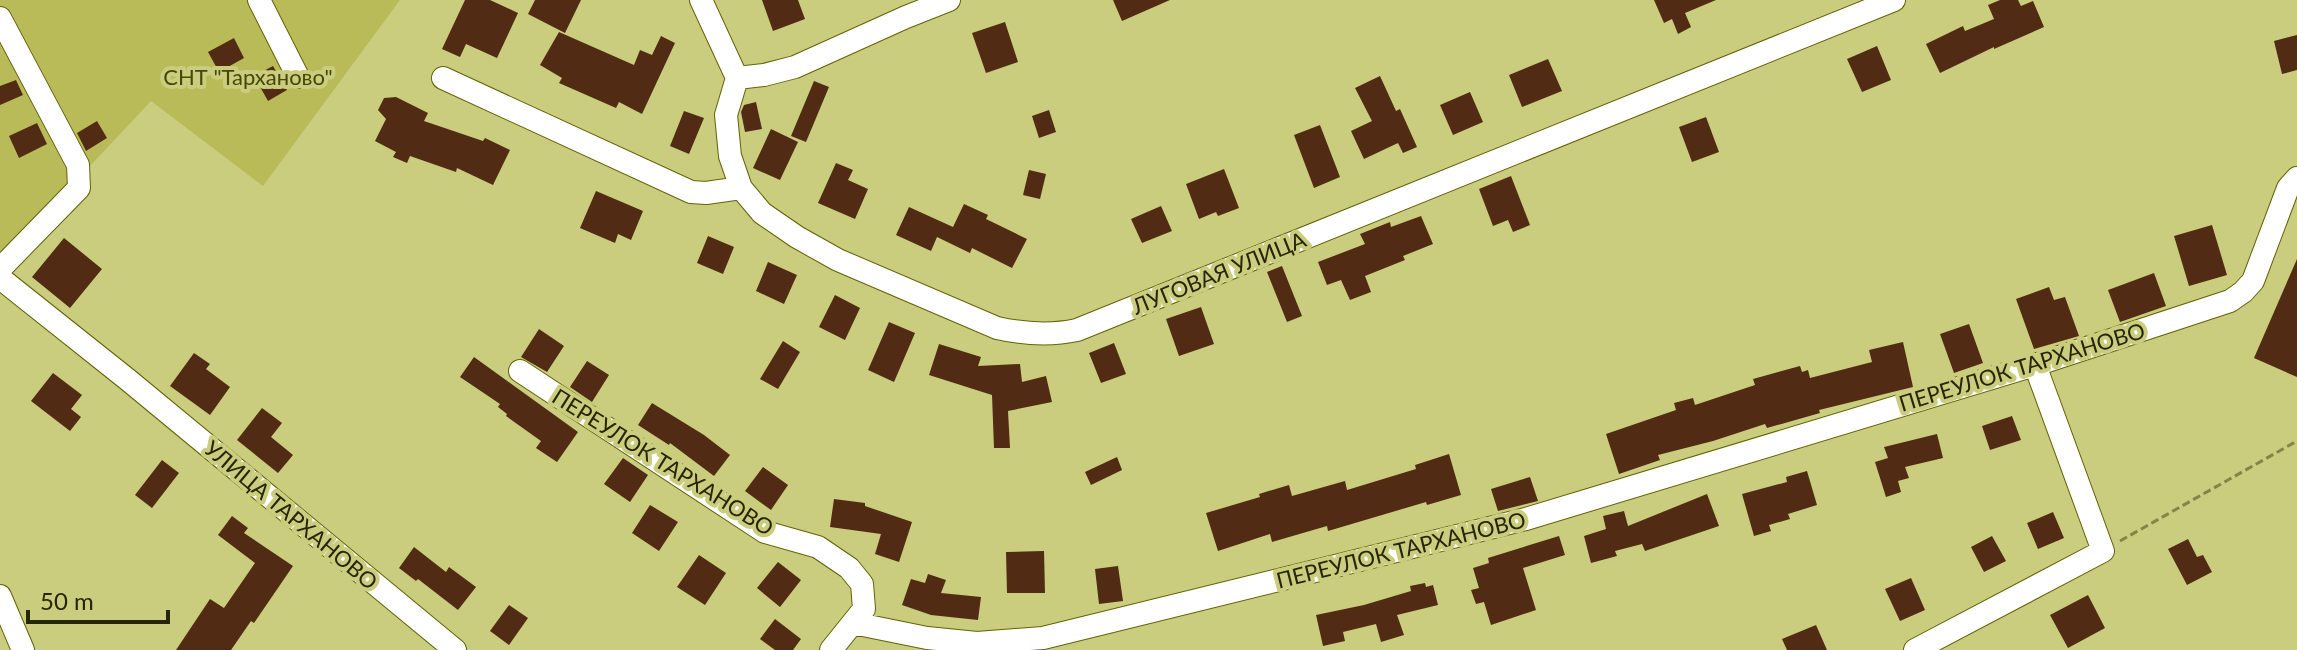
<svg xmlns="http://www.w3.org/2000/svg" width="2297" height="650" viewBox="0 0 2297 650" font-family="Lato,sans-serif">
  <style>
    .green { fill: #b9bb59 }
    .building { fill: #512b14 }
    .lines { fill: none; stroke-linecap: round; stroke-linejoin: round }
    .street-casing { stroke: #626207; stroke-width: 24 }
    .path { stroke: #828448; stroke-width: 3; stroke-dasharray: 8 4; stroke-linecap: butt }
    .street { stroke: #fff; stroke-width: 22 }
    .labels { text-anchor: middle; stroke-width: 8; stroke-linejoin: round; paint-order: stroke }
    .park-label { font-size: 22px; fill: #474709; stroke: #cacd7d }
    .street-label { font-size: 22px; fill: #262605; stroke: #cacd7d }
  </style>
  <rect width="100%" height="100%" fill="#cacd7d"/>
  <path class="green" d="M0,0H400L263,186L151,101L0,262Z"/>
  <path class="building" d="M465,0H490L518,13L497,58L466,44L460,57L442,49Z
    M535,0H581L565,33L528,14Z
    M762,0H798L805,19L773,31Z
    M1113,0H1170L1122,21Z
    M1654,0H1716L1685,13L1691,27L1678,34L1672,19L1664,23Z
    M2000,0H2018L2021,6L2033,1L2044,27L1994,49V47L1940,73L1926,44L1963,26L1965,31L1994,19L1988,5Z
    M1005,22L1018,62L986,73L972,33Z
    M559,32L634,65L640,50L652,55L661,36L675,43L642,114L619,102L616,108L559,83L562,78L540,65Z
    M2297,35V70L2282,74L2274,41Z
    M234,38L244,58L219,72L208,52Z
    M1877,46L1891,80L1862,92L1847,59Z
    M1548,59L1562,91L1522,107L1509,75Z
    M273,66L287,90L268,101L254,76Z
    M1380,76L1396,111L1400,109L1417,147L1403,153L1398,143L1364,159L1351,131L1372,121L1355,88Z
    M16,80L23,95L0,105V86Z
    M814,81L829,87L806,142L791,136Z
    M1470,92L1483,122L1453,135L1440,105Z
    M396,97L428,113L424,121L483,141L485,138L510,150L493,185L457,168L456,172L410,156L407,163L393,157L396,152L375,141L386,119L378,110L384,98Z
    M756,102L762,129L745,132L741,112L744,105Z
    M1049,110L1056,132L1039,138L1032,116Z
    M684,111L704,118L689,154L670,146Z
    M1706,117L1719,152L1692,162L1679,127Z
    M97,121L107,138L86,151L77,133Z
    M37,123L47,144L19,158L9,136Z
    M1320,125L1340,177L1314,188L1294,135Z
    M771,129L798,142L780,180L753,168Z
    M836,163L853,170L848,180L868,189L855,219L818,203Z
    M1224,169L1239,208L1218,216L1216,212L1199,219L1186,184Z
    M1029,170L1046,174L1040,199L1023,195Z
    M1511,176L1530,225L1513,232L1508,220L1493,226L1479,189Z
    M596,191L643,211L631,240L618,234L615,243L580,228Z
    M964,204L988,215L986,219L1027,239L1012,268L972,248L970,253L937,237L931,251L896,235L909,207L953,227Z
    M1161,206L1172,231L1142,243L1131,219Z
    M1421,216L1433,244L1403,256L1405,260L1365,276L1371,292L1350,300L1341,280L1327,285L1318,262L1365,244L1360,234L1390,222L1391,227Z
    M2212,225L2227,275L2189,286L2174,236Z
    M708,236L734,247L723,274L697,263Z
    M64,238L102,269L70,308L32,277Z
    M2297,259V377L2254,358Z
    M768,262L797,275L784,304L756,291Z
    M1282,266L1302,316L1287,322L1267,272Z
    M2154,273L2166,306L2120,322L2108,290Z
    M2049,287L2054,300L2065,297L2079,336L2034,349L2016,299Z
    M835,295L860,308L845,340L819,327Z
    M1201,307L1214,344L1179,356L1166,319Z
    M889,322L915,333L894,382L868,370Z
    M1969,324L1983,363L1954,373L1940,334Z
    M539,329L564,346L547,372L521,357Z
    M783,341L800,352L778,389L760,379Z
    M1903,342L1913,387L1819,410L1820,413L1767,428L1765,424L1713,441L1658,455L1660,460L1619,474L1606,434L1676,410L1674,403L1693,398L1695,405L1755,385L1753,379L1800,366L1802,372L1808,370L1810,378L1872,362L1869,350Z
    M1114,343L1126,374L1101,383L1089,353Z
    M939,344L981,357L978,366L1020,364L1022,382L1046,376L1052,402L1008,411L1010,448H994L992,395L929,375Z
    M194,353L210,364L206,369L230,387L210,415L170,386Z
    M474,357L578,432L557,462L536,448L541,441L506,416L507,414L498,407L500,404L460,377Z
    M587,361L609,375L592,402L570,387Z
    M53,373L82,395L71,409L81,417L70,431L31,401Z
    M652,403L704,435L730,455L714,476L670,443L669,445L638,425Z
    M262,408L282,423L271,437L293,455L278,473L237,440Z
    M2012,416L2021,440L1990,450L1982,426Z
    M1937,434L1943,458L1905,467L1909,478L1898,481L1901,492L1886,497L1875,462L1888,458L1884,447Z
    M1449,454L1461,495L1427,505L1426,502L1328,531L1327,526L1272,542L1270,534L1218,551L1206,513L1260,497L1259,494L1289,485L1292,496L1345,481L1347,490L1416,469L1415,465Z
    M1117,457L1122,470L1091,485L1085,472Z
    M623,458L648,475L630,502L604,484Z
    M162,460L179,473L152,508L135,495Z
    M763,467L788,485L771,510L745,491Z
    M1807,471L1817,505L1788,514L1790,519L1769,525L1771,531L1754,536L1742,494L1787,482L1786,477Z
    M1530,477L1538,501L1498,511L1491,489Z
    M1707,494L1719,526L1645,551L1642,544L1615,551L1617,556L1591,563L1584,536L1606,529L1603,516L1624,511L1628,526Z
    M834,499L865,503V506L912,522L899,562L875,554L881,534L830,527Z
    M650,505L678,522L659,551L632,533Z
    M2053,512L2064,538L2038,549L2027,523Z
    M232,516L248,528L244,533L293,566L254,623L251,621L231,650H176L210,599L224,608L255,563L218,535Z
    M1559,536L1565,555L1523,568L1536,610L1491,625L1484,602L1476,604L1471,590L1479,588L1473,568L1489,563L1488,558Z
    M1992,536L2006,561L1984,572L1971,547Z
    M2188,539L2197,557L2203,555L2212,572L2187,585L2168,549Z
    M414,547L446,572L449,567L476,587L458,610L418,579L416,581L399,568Z
    M1044,551L1045,593H1007L1006,552Z
    M699,555L726,573L705,605L677,587Z
    M778,562L801,580L780,607L757,588Z
    M1118,566L1123,601L1099,604L1095,569Z
    M928,574L946,580L941,593L981,597L978,620L931,615L902,605L911,579L925,583Z
    M1911,578L1925,610L1900,621L1885,589Z
    M1425,583L1426,587L1433,585L1438,605L1397,615L1404,635L1381,642L1376,624L1343,632L1345,641L1323,646L1316,615L1364,605L1411,591L1410,586Z
    M2088,595L2105,628L2068,648L2050,615Z
    M509,605L528,618L509,645L490,631Z
    M775,619L801,639L793,650H775L760,639Z
    M1816,625L1827,650H1787L1782,639Z"/>
  <g class="lines">
    <defs>
      <path id="street" d="M259,0L298,77
        M701,0L737,78L726,115L730,156L741,188L762,213L797,237L838,260L997,328C1024,334 1049,336 1077,330L1894,0
        M0,18L78,165L79,188L0,269
        M443,78L691,192L706,193L741,188
        M737,78L764,75L795,67L906,17L949,0
        M0,278L127,379L455,650
        M520,371L765,532L818,547L849,568L862,584L864,609L831,650
        M0,596L23,650
        M853,623L927,638L977,643L1043,638L1526,519L2035,365L2230,301L2243,292L2253,281L2288,188L2297,178
        M1915,650L2103,551L2035,365"/>
    </defs>
    <use href="#street" class="street-casing"/>
    <path class="path" d="M2120,541L2297,441"/>
    <use href="#street" class="street"/>
  </g>
  <g class="labels">
    <g class="park-label">
      <text x="248" y="85">СНТ "Тарханово"</text>
    </g>
    <g class="street-label">
      <text transform="translate(1219 273) rotate(-22)" y="8">ЛУГОВАЯ УЛИЦА</text>
      <text transform="translate(2022 367) rotate(-17)" y="8">ПЕРЕУЛОК ТАРХАНОВО</text>
      <text transform="translate(663 462) rotate(32)" y="8">ПЕРЕУЛОК ТАРХАНОВО</text>
      <text transform="translate(291 515) rotate(40)" y="8">УЛИЦА ТАРХАНОВО</text>
      <text transform="translate(1401 550) rotate(-14)" y="8">ПЕРЕУЛОК ТАРХАНОВО</text>
    </g>
  </g>
  <path d="M28 610v12h140v-12" fill="none" stroke="#262605" stroke-width="4"/>
  <text x="40" y="610" font-size="24" fill="#262605" stroke="#cacd7d" stroke-width="6" paint-order="stroke">50 m</text>
</svg>
